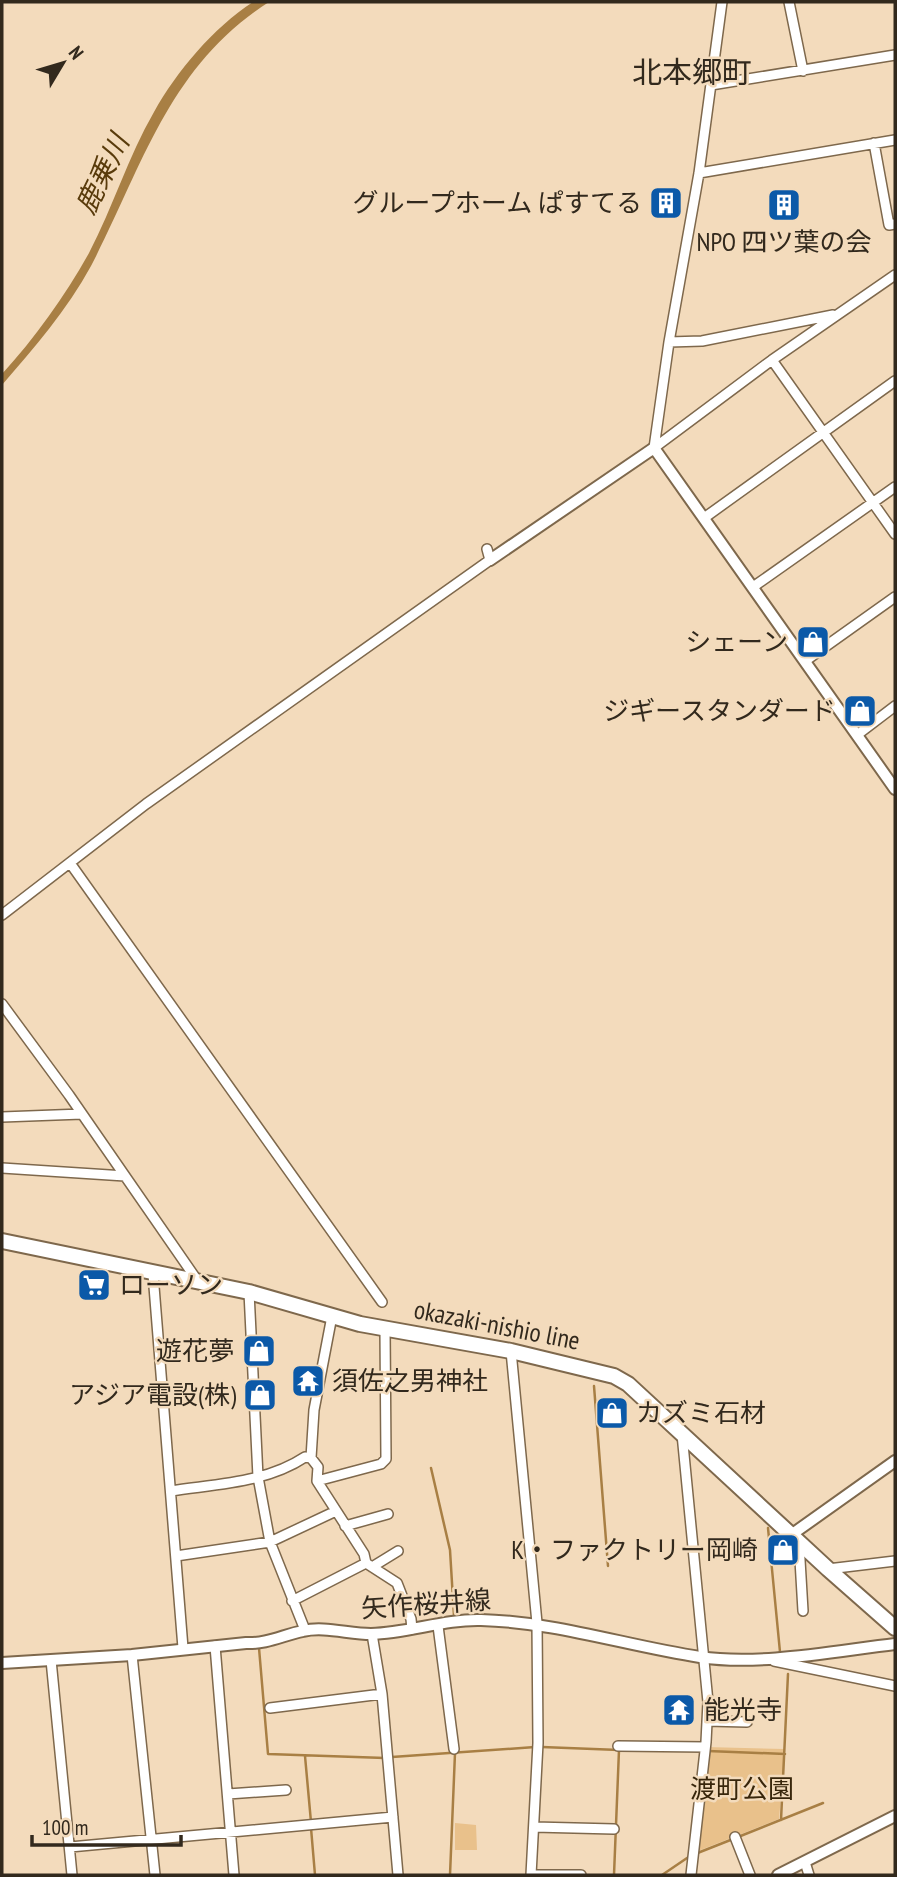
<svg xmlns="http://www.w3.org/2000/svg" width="897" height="1877" viewBox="0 0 897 1877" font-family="'PT Sans Narrow','Noto Sans JP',sans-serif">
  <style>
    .green { fill: #e9c18b }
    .water { fill: #a87f44 }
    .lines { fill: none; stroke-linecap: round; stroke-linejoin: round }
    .stream { stroke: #a87f44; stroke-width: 2.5 }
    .minor-casing { stroke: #7e684c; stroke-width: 12 }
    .tertiary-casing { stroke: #7e684c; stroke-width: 14 }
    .primary-casing { stroke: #7e684c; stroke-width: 18 }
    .minor { stroke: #fff; stroke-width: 9 }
    .tertiary { stroke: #fff; stroke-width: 10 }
    .primary { stroke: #fff; stroke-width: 14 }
    .labels { text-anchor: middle; stroke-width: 5; stroke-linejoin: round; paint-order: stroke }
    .poi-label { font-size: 26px; fill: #32291d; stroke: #f3dbbc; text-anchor: end }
    .street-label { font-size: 26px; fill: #32291d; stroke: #f3dbbc }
    .park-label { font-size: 26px; fill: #38260b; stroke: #f3dbbc }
    .water-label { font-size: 28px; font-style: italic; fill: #593b0b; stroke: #f3dbbc }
    .quarter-label { font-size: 30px; fill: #32291d; stroke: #f3dbbc }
  </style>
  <rect width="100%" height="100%" fill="#f3dbbc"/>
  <path class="green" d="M705,1747L785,1749L779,1819L693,1853Z
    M455,1823L476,1825L477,1850H455Z"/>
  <path class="water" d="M253,2H269C168,67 143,166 91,266C67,310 34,348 2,385V374C35,338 65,296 89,253C113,207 128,157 154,112C177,71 213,28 253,2Z"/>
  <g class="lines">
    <path class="stream" d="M594,1386L608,1566
      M431,1468L450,1550L454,1616
      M768,1528L780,1652
      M259,1648L268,1754L385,1758
      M542,1747L619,1750L614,1875
      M708,1751L785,1754
      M305,1756L311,1822
      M392,1757L535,1747
      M781,1820L788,1674
      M311,1828L315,1875
      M738,1837L823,1803
      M695,1854L733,1839
      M450,1875L455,1753
      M662,1875L690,1856"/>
    <defs>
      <path id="minor" d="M789,2L803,71
        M711,85L895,55
        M874,143L889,225L895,224
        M699,173L895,140
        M669,342L702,341L833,315
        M772,360L895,534
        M654,448L669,342L699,173L722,2
        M654,448L772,360L895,275
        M704,518L895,381
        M753,587L895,487
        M805,661L895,597
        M857,735L895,706
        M70,863L382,1302
        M2,915L146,804L490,560L487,549
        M2,1004L69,1095L199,1283
        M2,1117L82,1114
        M2,1168L125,1176
        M153,1274L183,1648
        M249,1292L258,1477L270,1542L305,1630
        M511,1351L537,1623L538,1743L531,1875
        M682,1434L708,1702L706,1742L691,1875
        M311,1458L314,1410L332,1316
        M171,1491C216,1484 266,1483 305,1457L311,1458L318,1467L317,1481L381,1464L386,1459L385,1329
        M345,1526L388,1514
        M799,1543L803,1611
        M176,1556L270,1542L336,1511
        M366,1563L397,1583L411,1619L412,1629
        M372,1567L398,1551
        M828,1569L895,1561
        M292,1601L366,1563L364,1554L317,1481
        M438,1626L454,1749
        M372,1634L382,1694L398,1875
        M215,1646L234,1875
        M132,1655L155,1875
        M51,1660L72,1875
        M774,1661L895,1686
        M270,1708L382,1694
        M707,1721L747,1722
        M618,1746L705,1747
        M228,1794L286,1790
        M534,1827L614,1829
        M735,1837L750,1875
        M70,1847L393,1817
        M805,1862L809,1875
        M531,1875H581"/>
      <path id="tertiary" d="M490,560L654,448L895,789
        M791,1535L895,1461
        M2,1663L132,1655L246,1643C267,1644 283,1635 303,1631C324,1626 349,1634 371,1634C409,1633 444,1619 481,1620C556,1622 627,1646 700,1657C760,1666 835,1651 895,1644
        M778,1875L895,1816"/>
      <path id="primary" d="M2,1241L249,1292L360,1324L511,1351L614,1376L628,1384L828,1569L895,1628"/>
    </defs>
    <use href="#minor" class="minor-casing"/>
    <use href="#tertiary" class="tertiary-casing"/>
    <use href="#primary" class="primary-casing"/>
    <use href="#minor" class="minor"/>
    <use href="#tertiary" class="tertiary"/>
    <use href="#primary" class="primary"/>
  </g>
  <defs>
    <symbol id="building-square" viewBox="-11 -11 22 22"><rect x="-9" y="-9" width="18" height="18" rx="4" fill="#0b59a8" stroke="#f3dbbc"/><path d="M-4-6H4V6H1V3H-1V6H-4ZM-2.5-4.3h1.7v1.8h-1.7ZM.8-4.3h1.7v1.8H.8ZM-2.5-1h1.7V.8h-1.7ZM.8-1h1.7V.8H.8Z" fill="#fff"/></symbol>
    <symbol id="shop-square" viewBox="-11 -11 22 22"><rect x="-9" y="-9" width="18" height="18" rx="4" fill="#0b59a8" stroke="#f3dbbc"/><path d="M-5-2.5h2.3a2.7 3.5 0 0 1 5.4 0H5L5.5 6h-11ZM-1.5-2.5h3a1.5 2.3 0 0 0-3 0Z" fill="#fff"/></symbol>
    <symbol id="supermarket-square" viewBox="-11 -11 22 22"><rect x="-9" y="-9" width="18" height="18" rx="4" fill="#0b59a8" stroke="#f3dbbc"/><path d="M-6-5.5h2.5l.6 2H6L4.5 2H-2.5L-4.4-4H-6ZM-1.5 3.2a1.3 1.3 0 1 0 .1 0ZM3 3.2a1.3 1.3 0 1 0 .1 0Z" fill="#fff"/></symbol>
    <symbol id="temple-square" viewBox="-11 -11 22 22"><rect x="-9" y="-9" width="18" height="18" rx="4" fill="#0b59a8" stroke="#f3dbbc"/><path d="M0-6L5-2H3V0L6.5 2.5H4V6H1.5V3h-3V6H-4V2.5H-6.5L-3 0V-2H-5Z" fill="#fff"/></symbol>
  </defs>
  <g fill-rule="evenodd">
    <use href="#building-square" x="647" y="184" width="38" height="38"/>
    <use href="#building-square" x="765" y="186" width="38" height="38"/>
    <use href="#shop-square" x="794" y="623" width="38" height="38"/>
    <use href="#shop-square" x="841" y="692" width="38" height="38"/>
    <use href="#supermarket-square" x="75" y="1266" width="38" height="38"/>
    <use href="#shop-square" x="240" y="1332" width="38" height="38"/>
    <use href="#temple-square" x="289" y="1362" width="38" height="38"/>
    <use href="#shop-square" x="241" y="1376" width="38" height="38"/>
    <use href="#shop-square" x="593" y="1394" width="38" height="38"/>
    <use href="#shop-square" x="764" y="1531" width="38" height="38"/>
    <use href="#temple-square" x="660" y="1691" width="38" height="38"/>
  </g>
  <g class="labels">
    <g class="poi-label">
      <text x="642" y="212">グループホーム ぱすてる</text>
      <text x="784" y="251" text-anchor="middle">NPO 四ツ葉の会</text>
      <text x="788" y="651">シェーン</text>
      <text x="836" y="720">ジギースタンダード</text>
      <text x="119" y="1294" text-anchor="start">ローソン</text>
      <text x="234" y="1360">遊花夢</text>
      <text x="332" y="1390" text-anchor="start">須佐之男神社</text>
      <text x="236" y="1404">アジア電設(株)</text>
      <text x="636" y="1422" text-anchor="start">カズミ石材</text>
      <text x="758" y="1559">K・ファクトリー岡崎</text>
      <text x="704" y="1719" text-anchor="start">能光寺</text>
    </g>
    <g class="street-label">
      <text transform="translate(497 1325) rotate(11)" y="9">okazaki-nishio line</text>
      <text transform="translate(426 1604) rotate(-4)" y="9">矢作桜井線</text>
    </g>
    <g class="park-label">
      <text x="742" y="1798">渡町公園</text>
    </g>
    <g class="water-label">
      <text transform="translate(102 174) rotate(-64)" y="10">鹿乗川</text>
    </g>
    <g class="quarter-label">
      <text x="692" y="83">北本郷町</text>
    </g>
  </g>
  <rect width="897" height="1877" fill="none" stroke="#32291d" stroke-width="7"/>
  <g transform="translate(63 63) rotate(52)" stroke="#f3dbbc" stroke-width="5" paint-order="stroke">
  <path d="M0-5L12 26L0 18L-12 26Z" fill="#32291d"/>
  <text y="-10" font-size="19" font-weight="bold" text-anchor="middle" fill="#32291d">N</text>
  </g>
  <path d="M32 1835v10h149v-10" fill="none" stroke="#32291d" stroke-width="3.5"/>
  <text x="42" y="1835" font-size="21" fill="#32291d" stroke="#f3dbbc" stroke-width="5" paint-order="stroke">100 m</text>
</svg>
